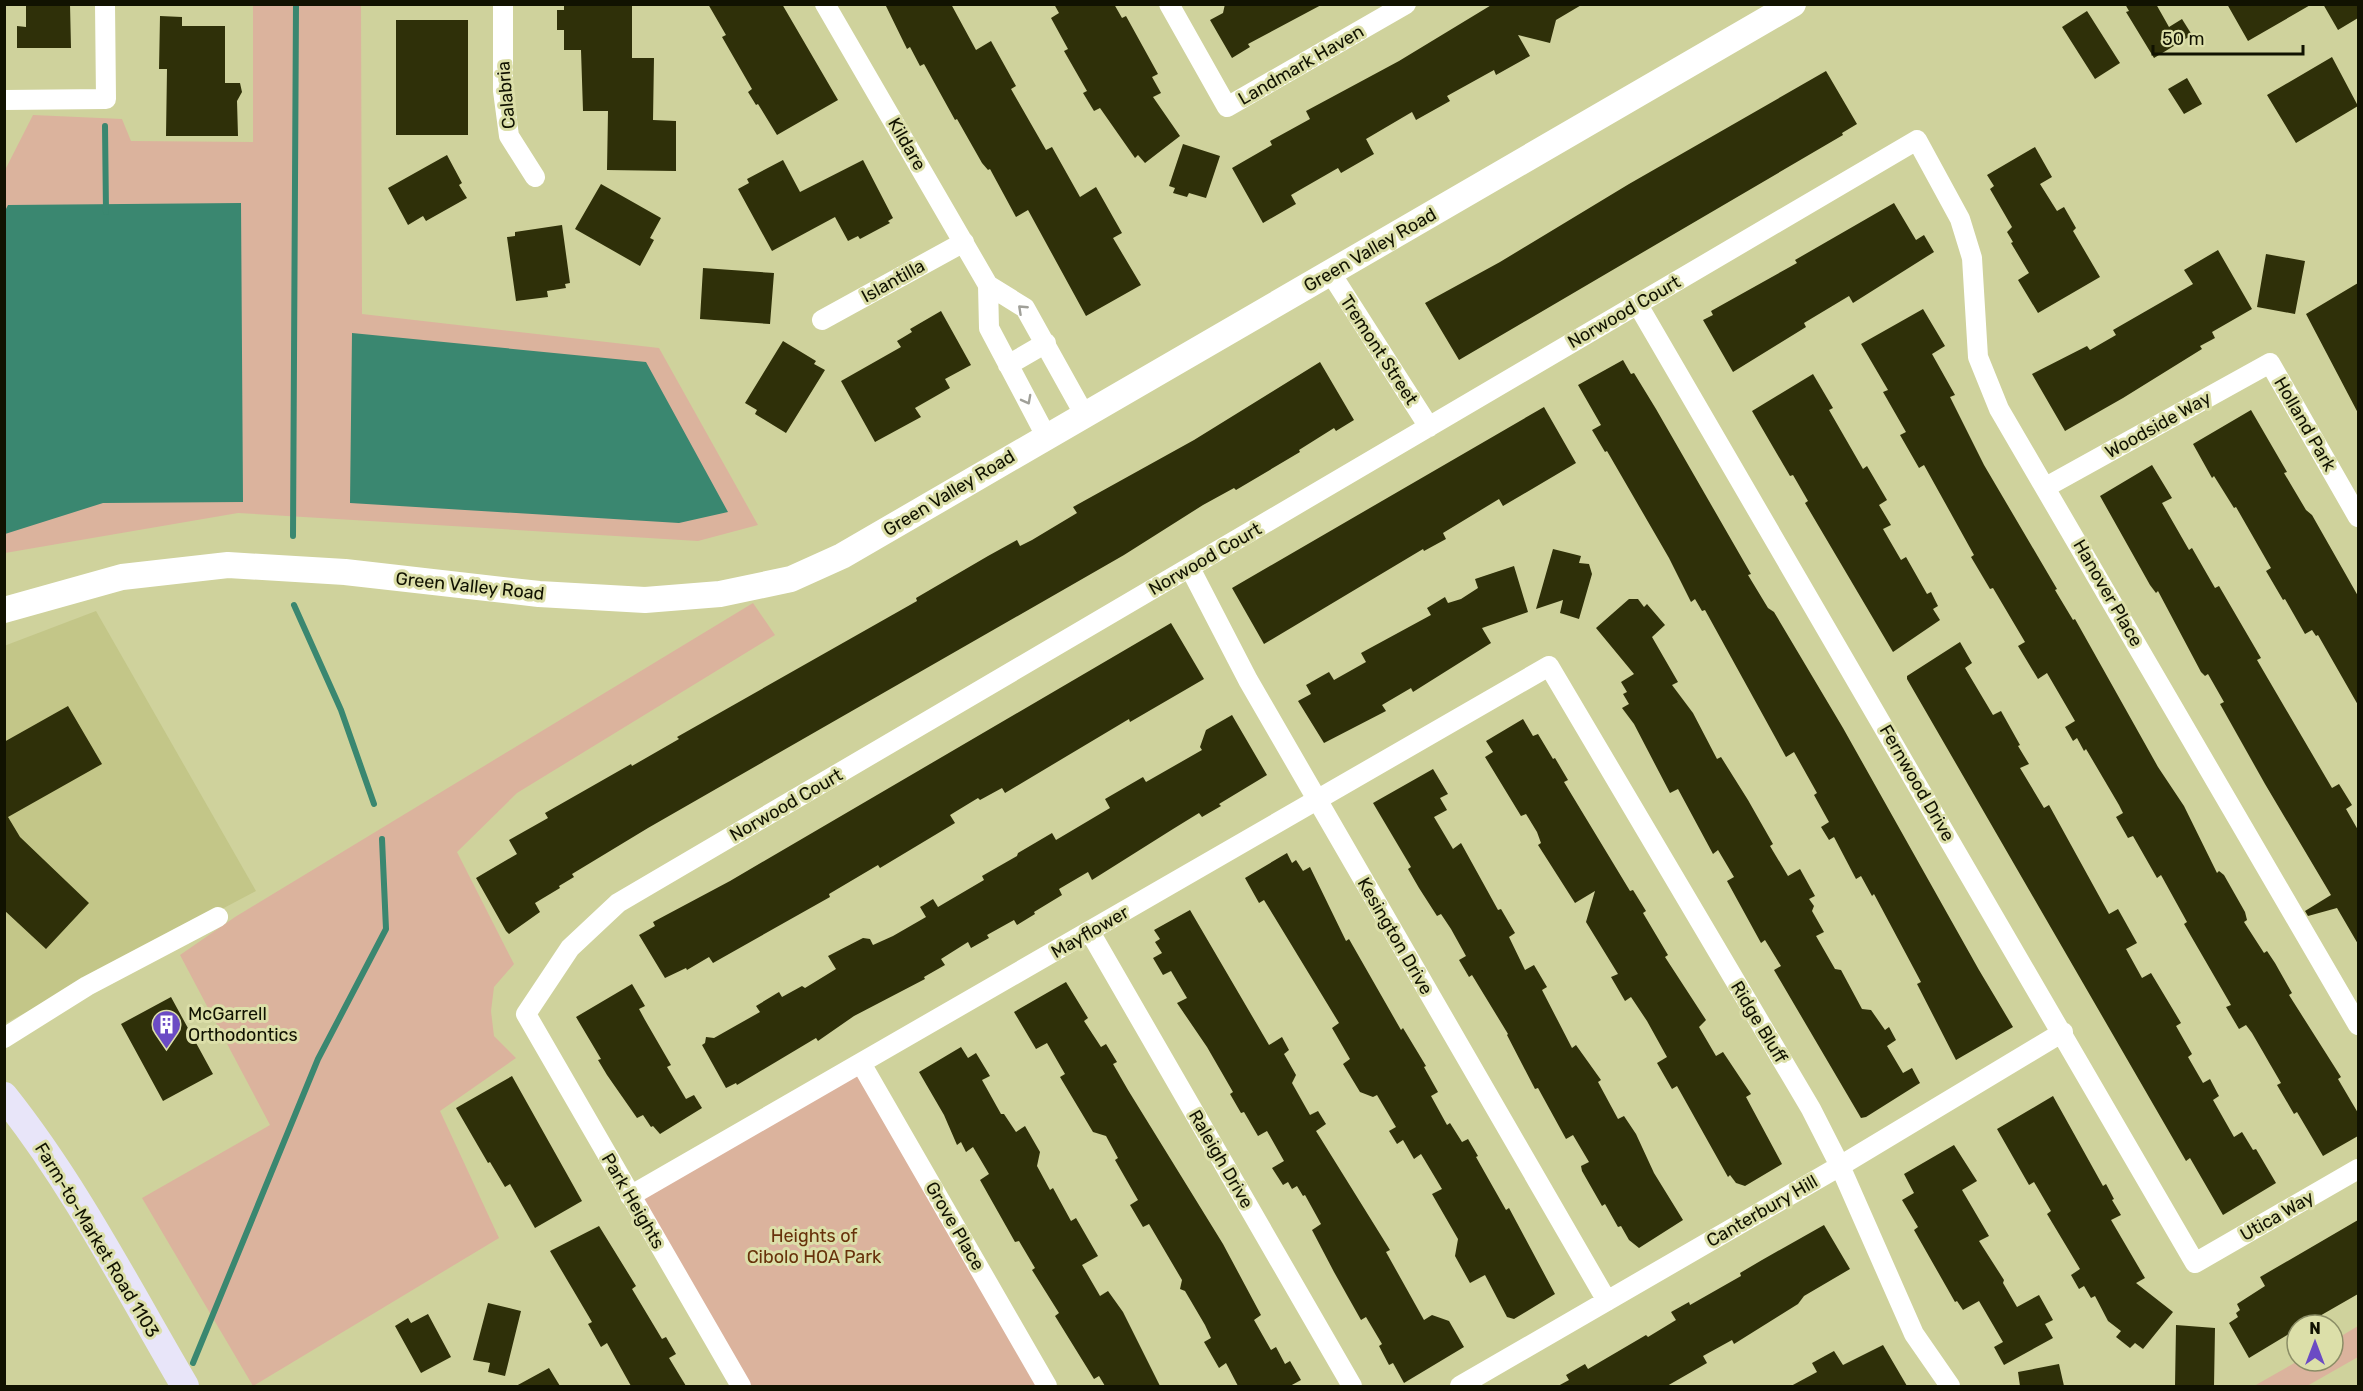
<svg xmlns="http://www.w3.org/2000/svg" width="2363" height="1391" viewBox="0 0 2363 1391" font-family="Rubik,sans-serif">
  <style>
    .built { fill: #c3c688 }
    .green { fill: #dbb39d }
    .water { fill: #3a8770 }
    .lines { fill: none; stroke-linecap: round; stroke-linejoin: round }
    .stream { stroke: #3a8770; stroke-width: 6 }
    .building { fill: #2f3009 }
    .minor { stroke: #fff; stroke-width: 20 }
    .tertiary { stroke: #fff; stroke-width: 26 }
    .secondary { stroke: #e8e5f9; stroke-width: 28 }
    .oneway { stroke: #a0a099 }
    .labels { text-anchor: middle; stroke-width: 6; stroke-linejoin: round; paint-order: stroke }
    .street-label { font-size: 18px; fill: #111201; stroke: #dcdfa9 }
    .poi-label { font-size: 18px; fill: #111201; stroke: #dcdfa9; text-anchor: start }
    .park-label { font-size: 18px; fill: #67310a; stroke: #dcdfa9 }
  </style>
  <rect width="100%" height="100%" fill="#cfd29c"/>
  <path class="built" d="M96,611L256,891L4,1024V646Z"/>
  <path class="green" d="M253,5H361L362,314L659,348L758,525L698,541L238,513L5,553L4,172L33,115L122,119L131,141L253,142Z
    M753,603L775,635L517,793L457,852L514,964L494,987L491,1011L494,1036L516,1058L440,1111L499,1238L253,1386L142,1198L270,1125L180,955L235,917Z
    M862,1065L1047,1386H742L630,1196Z
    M2358,1326V1357L2307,1386H2254L2298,1361H2333V1341Z"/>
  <path class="water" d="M241,203L243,502L103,503L5,534L4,213L8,205Z
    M352,333L646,362L728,512L679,523L350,503Z"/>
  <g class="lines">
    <path class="stream" d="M105,126L106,212
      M293,536L296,4
      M294,605L341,710L374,804
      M193,1363L318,1059L386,929L382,839"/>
  </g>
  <path class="building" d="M26,4H70L71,48H17V26L26,27Z
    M564,4H632V58H654L653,120L676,121V171L607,170L608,111H583L581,50H564V30H557V10H564Z
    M708,4H782L838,100L777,135L758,104L756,105L748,92L752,89L722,37L726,35Z
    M885,4H951L976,50L991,41L1016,86L1011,89L1046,150L1052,147L1080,197L1096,187L1122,233L1113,238L1141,285L1086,316L1028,210L1016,217L990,169L988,170L982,163L957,119L955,120L924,64L920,66L910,47L907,49Z
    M1054,4H1114L1122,18L1126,16L1158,74L1152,77L1161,93L1153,97L1180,136L1145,163L1138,155L1135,158L1100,108L1094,111L1083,93L1087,91L1064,51L1068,49L1051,18L1059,13Z
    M1225,4H1323L1248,44L1250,47L1232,58L1210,20L1223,13Z
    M1493,4H1583L1556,20L1550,43L1518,35L1530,56L1496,75L1494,70L1447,96L1450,101L1416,120L1412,112L1366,139L1374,154L1341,173L1338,168L1291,195L1296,204L1263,223L1232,168L1272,145L1270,141L1310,119L1306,111L1399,61Z
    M2125,4H2156L2169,27L2182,19L2192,35L2154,58L2126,12L2129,11Z
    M2227,4H2312L2248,41Z
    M2323,4H2358V18L2338,30Z
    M2087,11L2120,63L2095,79L2062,27Z
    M160,16L182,17V26H225V83H240L242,92L237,101L238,136H166L167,69H159Z
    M396,20H468V135H396Z
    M2332,57L2358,106L2296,143L2267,95Z
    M1826,71L1857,124L1842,133L1843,135L1459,360L1425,303L1500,262L1629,184Z
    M2187,78L2202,104L2184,114L2168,89Z
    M1183,144L1220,156L1206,198L1189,193L1187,197L1173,193L1175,188L1169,186Z
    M2035,147L2052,177L2040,184L2057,211L2064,207L2076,228L2073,231L2100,277L2038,313L2018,280L2029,273L2011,243L2013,242L2007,232L2012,227L1990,189L1994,186L1987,175Z
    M447,155L462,183L459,185L467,198L426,221L423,216L408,225L388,188Z
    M783,160L800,192L863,160L893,218L888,221L890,223L860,239L858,236L848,241L835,217L772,251L738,189L749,183L747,179Z
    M601,184L661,218L650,238L654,240L640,266L575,229Z
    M1894,203L1916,240L1924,235L1934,252L1853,303L1849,296L1804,323L1806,327L1733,372L1703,320L1713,315L1711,311L1797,263L1795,260Z
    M562,225L570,283L565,284L566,288L547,291L548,297L516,301L507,237L515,236V232Z
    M2218,250L2252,309L2212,332L2215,338L2200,346L2202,349L2123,398L2065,431L2032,374L2087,346L2090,350L2116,335L2113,330L2193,284L2184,270Z
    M2266,254L2305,261L2295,314L2257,307Z
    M703,268L774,273L770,324L700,319Z
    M2358,283V413L2306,314Z
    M1923,309L1945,346L1932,354L1955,395L1950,397L1984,465L2057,589L2055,590L2073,620L2075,619L2158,767L2184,806L2217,873L2219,871L2224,875L2245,912L2247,920L2244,922L2264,953L2267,951L2275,963L2292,993L2289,995L2341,1077L2338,1079L2358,1113V1136L2323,1156L2297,1112L2294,1114L2277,1085L2281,1083L2252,1033L2246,1025L2239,1029L2226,1007L2231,1005L2184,924L2187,922L2161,875L2157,878L2133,836L2128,838L2116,817L2123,813L2119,805L2086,749L2084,751L2077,738L2073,741L2065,727L2075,721L2047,673L2038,679L2018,646L2025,642L1993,588L1990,589L1971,557L1974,555L1924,465L1919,468L1900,435L1906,432L1883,392L1888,390L1861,344Z
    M941,311L971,365L945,379L950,388L915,408L921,417L875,442L841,381L901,347L897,341L912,332L910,329Z
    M783,341L816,361L814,364L825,370L786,433L755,414L757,410L745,403Z
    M1623,360L1631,374L1634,373L1656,409L1751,574L1748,575L1768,608L1774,612L1843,728L1979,970L2013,1027L1956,1060L1917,984L1921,982L1874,894L1872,896L1861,876L1856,879L1834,837L1829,840L1821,827L1829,822L1814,795L1817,793L1794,752L1786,757L1705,610L1702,611L1695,599L1691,602L1669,558L1607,451L1605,452L1592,430L1601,425L1578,385Z
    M1320,362L1354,420L1336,431L1334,428L1299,450L1300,452L1236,490L1234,488L1203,505L1124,555L648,828L572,874L574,877L559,886L560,888L535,903L540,912L509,934L506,931L476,878L517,854L509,840L548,818L545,813L631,764L632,766L679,739L677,737L700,724L917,601L916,598L988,556L1017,540L1020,546L1032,540L1077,513L1073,507L1194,440Z
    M1813,374L1833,408L1829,410L1863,469L1867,466L1887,500L1879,505L1891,525L1883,529L1901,560L1906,557L1927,594L1931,592L1938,606L1933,609L1940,620L1893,652L1805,503L1808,501L1793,475L1790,476L1752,411Z
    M1544,407L1576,463L1503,506L1499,499L1443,533L1446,539L1424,551L1423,549L1264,644L1232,588Z
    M2251,410L2287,472L2284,473L2306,510L2312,515L2358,596V705L2318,635L2316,636L2312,630L2305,634L2285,599L2283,600L2266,571L2271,568L2236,507L2234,508L2214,476L2212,478L2193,444Z
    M2152,465L2172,498L2162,503L2189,550L2192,548L2215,588L2219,586L2261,658L2257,660L2332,788L2339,784L2352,805L2346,809L2358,830V944L2337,908L2308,916L2305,911L2331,895L2265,784L2220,704L2224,702L2208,674L2205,676L2201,672L2158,591L2156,593L2150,585L2100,496Z
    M1553,549L1581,556L1579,563L1589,564L1592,574L1579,619L1560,613L1563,600L1536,609Z
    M1514,566L1528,612L1482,628L1491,643L1413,692L1411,688L1382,705L1386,711L1324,743L1298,701L1311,694L1306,685L1329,672L1334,680L1366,662L1361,653L1431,615L1427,608L1445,597L1448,603L1461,599L1478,588L1475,579Z
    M1629,599H1638L1644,607L1647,604L1665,625L1652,637L1678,682L1672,685L1693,713L1717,759L1721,757L1748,800L1773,844L1770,846L1788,876L1800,869L1815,896L1809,899L1814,906L1812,911L1824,932L1816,936L1835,969L1841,970L1862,1009L1871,1010L1885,1030L1889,1027L1896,1040L1887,1046L1903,1073L1912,1068L1920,1083L1866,1117L1861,1118L1774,970L1781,966L1765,940L1761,943L1727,881L1734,877L1718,850L1713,854L1678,789L1670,793L1634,724L1622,708L1629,704L1623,694L1627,692L1621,682L1634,674L1596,628Z
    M1171,623L1204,679L1130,722L1129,719L1005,793L1002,788L980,800L978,798L950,815L955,823L880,868L878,865L829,894L830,897L713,963L709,957L687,970L686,968L665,978L639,935L655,926L653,922L730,881Z
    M1960,642L1972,663L1965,668L1993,715L2001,711L2020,745L2018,746L2029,764L2020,768L2044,808L2049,805L2109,914L2118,909L2137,943L2126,949L2142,978L2151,973L2181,1023L2176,1026L2192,1054L2188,1057L2203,1083L2210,1079L2219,1096L2213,1100L2234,1137L2242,1132L2253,1150L2256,1149L2276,1183L2223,1215L2190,1158L2186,1161L1907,679V676Z
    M68,706L102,764L8,817L20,837L89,903L46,949L4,910V742Z
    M1232,715L1267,775L1219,804L1221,806L1202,817L1199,813L1173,829L1092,880L1088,872L1059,889L1062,895L1034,912L1035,914L1017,925L1014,920L987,935L989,938L971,948L968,942L941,959L945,965L924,977L925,979L854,1016L818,1041L816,1038L737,1085L736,1083L726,1088L702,1045L705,1043L706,1037L714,1038L760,1012L756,1006L779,992L782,997L802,986L805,988L836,969L828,956L863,938L870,939L873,945L893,936L926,917L920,907L933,899L938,907L984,880L982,876L1017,856L1018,853L1052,833L1056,840L1110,808L1105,799L1143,777L1146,782L1202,750L1200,747L1206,730Z
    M1523,719L1533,736L1538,734L1553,759L1555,758L1568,780L1564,782L1630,891L1633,890L1646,911L1643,913L1668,955L1665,957L1706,1020L1699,1027L1716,1056L1723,1052L1751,1094L1746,1097L1782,1164L1745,1186L1736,1183L1730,1175L1728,1177L1677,1086L1672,1089L1657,1063L1667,1057L1647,1021L1631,997L1625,1001L1611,977L1618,974L1586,922L1595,891L1575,903L1538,845L1541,843L1537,832L1526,814L1521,816L1485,757L1493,752L1486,741Z
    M1433,769L1448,794L1440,798L1447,810L1434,817L1453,849L1461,843L1498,910L1501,909L1515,933L1509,937L1525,970L1534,965L1547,987L1542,990L1572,1048L1576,1045L1601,1080L1598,1082L1618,1119L1624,1116L1636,1134L1654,1173L1683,1220L1639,1248L1629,1240L1621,1226L1618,1227L1605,1204L1602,1206L1582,1171L1581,1166L1589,1162L1573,1135L1566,1139L1538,1088L1535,1089L1507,1035L1508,1034L1472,975L1469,977L1459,960L1466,956L1451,929L1441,914L1437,916L1419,888L1408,869L1411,867L1373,803Z
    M1287,853L1292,863L1296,860L1303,871L1310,867L1346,941L1349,939L1401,1030L1403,1028L1426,1066L1424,1067L1438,1092L1431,1096L1447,1125L1450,1123L1462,1142L1468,1139L1478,1156L1476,1157L1506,1210L1509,1208L1555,1294L1514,1319L1507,1317L1485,1275L1470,1283L1455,1256L1458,1239L1432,1194L1442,1189L1421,1154L1414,1159L1403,1140L1397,1144L1389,1131L1396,1127L1377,1095L1373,1097L1360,1092L1343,1064L1350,1059L1332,1028L1339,1023L1264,900L1259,903L1245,878Z
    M1190,910L1269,1045L1282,1037L1289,1050L1284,1054L1296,1075L1292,1083L1310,1115L1318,1111L1326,1124L1316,1131L1390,1250L1386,1252L1424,1320L1432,1315L1449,1321L1464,1347L1404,1383L1393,1363L1389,1365L1379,1346L1382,1344L1366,1317L1361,1320L1334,1272L1312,1230L1321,1224L1305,1195L1303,1196L1297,1186L1292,1189L1288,1182L1283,1185L1272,1168L1284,1161L1267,1131L1258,1136L1244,1112L1241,1113L1230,1094L1233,1092L1207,1047L1177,1003L1187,998L1171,971L1163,975L1153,958L1162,953L1155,942L1160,939L1154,930Z
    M1066,982L1088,1018L1084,1021L1101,1047L1106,1044L1117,1062L1113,1064L1128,1090L1223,1244L1261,1315L1254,1320L1271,1350L1276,1347L1285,1364L1290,1361L1301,1380L1290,1386H1238L1226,1363L1219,1368L1204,1342L1211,1338L1205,1325L1185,1291L1180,1289L1182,1280L1149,1224L1143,1227L1130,1205L1138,1200L1115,1160L1118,1158L1106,1136L1093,1132L1060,1077L1065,1074L1047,1043L1036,1049L1014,1012Z
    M632,984L645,1006L639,1009L645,1020L671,1065L667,1067L686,1099L694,1095L702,1108L660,1134L653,1126L651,1127L643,1115L637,1118L607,1075L598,1060L601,1059L576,1017Z
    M171,997L213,1074L163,1101L121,1024Z
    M961,1047L968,1058L976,1053L990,1076L982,1080L1001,1114H1004L1016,1132L1025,1126L1040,1152L1037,1166L1050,1190L1053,1188L1071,1221L1076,1218L1098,1256L1082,1265L1100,1296L1108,1291L1123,1312L1160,1386H1105L1099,1376L1094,1379L1055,1316L1059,1313L1032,1270L1035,1268L1019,1241L1015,1242L980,1180L989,1174L973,1147L966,1152L961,1142L957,1145L944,1115L919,1072Z
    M512,1076L582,1201L535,1228L510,1184L505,1187L490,1162L488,1163L456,1108Z
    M2053,1096L2103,1186L2106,1184L2114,1199L2112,1200L2121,1215L2111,1220L2145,1278L2136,1283L2173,1312L2143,1349L2135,1343L2130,1348L2116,1337L2121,1331L2108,1321L2095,1296L2091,1298L2084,1286L2079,1289L2071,1275L2080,1269L2047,1214L2051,1211L2034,1182L2029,1185L1997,1129Z
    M1954,1145L1977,1181L1962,1190L1989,1236L1979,1241L2004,1280L2003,1283L2017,1307L2039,1295L2053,1320L2045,1324L2053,1338L2004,1365L1994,1347L2003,1342L1979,1301L1963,1310L1957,1301L1955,1302L1914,1230L1918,1227L1902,1200L1914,1193L1904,1174Z
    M2358,1220V1294L2304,1325H2297V1329L2249,1358L2229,1323L2238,1317L2236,1313L2240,1310L2237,1304L2265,1286L2260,1277Z
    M1824,1225L1850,1269L1804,1296L1798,1304L1734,1344L1732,1340L1703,1356L1707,1363L1667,1386H1558L1569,1380L1566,1375L1585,1364L1588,1369L1646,1335L1648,1337L1676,1320L1671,1312L1689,1302L1690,1305L1741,1276L1740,1273L1762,1260Z
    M599,1226L636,1286L632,1289L662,1339L666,1337L676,1354L669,1358L686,1386H631L607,1343L601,1347L588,1324L592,1322L550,1251Z
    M488,1303L521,1311L505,1376L488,1372L490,1363L473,1360Z
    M428,1314L451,1357L421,1373L395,1326L408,1318L411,1323Z
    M2176,1325L2215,1328L2214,1386H2175Z
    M1883,1345L1907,1386H1791L1817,1372L1812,1363L1834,1351L1843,1365Z
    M2059,1364L2064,1386H2020L2018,1372Z
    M549,1368L560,1386H516Z"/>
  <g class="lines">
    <path class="minor" d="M503,4V91L509,136L535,177
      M825,4L988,285L989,328L1046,436
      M1169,4L1227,107L1406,4
      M4,100L106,99L105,4
      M1330,272L1429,427
      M988,285L1025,308L1084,414
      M1638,305L2195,1263L2358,1169
      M822,320L964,242
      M1008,365L1046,343
      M2046,487L2270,363L2358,517
      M1190,568L1248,680L1607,1301
      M1090,932L1352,1386
      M4,1038L87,986L218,917
      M862,1065L1047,1386
      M630,1196L1549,666L1811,1109L1840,1166L1914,1334L1950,1386
      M741,1386L526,1014L570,948L618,903L1917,140L1960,219L1972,258L1978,357L1999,409L2358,1025
      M1460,1386L1840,1166L2063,1032"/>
    <path class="tertiary" d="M4,610L122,577L228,565L345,572L539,594L645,600L720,594L791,579L842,556L1793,4"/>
    <path class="secondary" d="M4,1096C75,1185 128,1289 185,1386"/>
  </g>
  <defs><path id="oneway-chevron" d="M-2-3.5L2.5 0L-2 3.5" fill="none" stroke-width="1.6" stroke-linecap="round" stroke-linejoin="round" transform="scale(1.5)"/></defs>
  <g class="oneway">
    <use href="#oneway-chevron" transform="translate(1022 309) rotate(-137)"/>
    <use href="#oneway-chevron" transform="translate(1027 400) rotate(62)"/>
  </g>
  <defs>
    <symbol id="building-pin" viewBox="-11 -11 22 30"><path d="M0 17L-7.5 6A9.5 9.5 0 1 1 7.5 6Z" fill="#6b4bc4" stroke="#dcdfa9"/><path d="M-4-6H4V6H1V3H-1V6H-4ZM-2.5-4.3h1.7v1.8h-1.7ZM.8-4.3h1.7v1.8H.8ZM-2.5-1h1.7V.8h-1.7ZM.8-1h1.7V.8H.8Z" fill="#fff"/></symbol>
  </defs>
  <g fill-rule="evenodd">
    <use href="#building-pin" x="150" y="1008" width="33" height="45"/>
  </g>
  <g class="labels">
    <g class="street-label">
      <text transform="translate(1301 65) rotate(-30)" y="6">Landmark Haven</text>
      <text transform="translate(506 95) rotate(-95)" y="6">Calabria</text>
      <text transform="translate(907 144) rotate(60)" y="6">Kildare</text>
      <text transform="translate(1370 250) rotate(-30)" y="6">Green Valley Road</text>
      <text transform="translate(893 281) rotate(-29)" y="6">Islantilla</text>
      <text transform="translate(1624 312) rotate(-30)" y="6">Norwood Court</text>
      <text transform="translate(1379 350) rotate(57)" y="6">Tremont Street</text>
      <text transform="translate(2305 424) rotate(60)" y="6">Holland Park</text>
      <text transform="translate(2158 425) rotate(-29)" y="6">Woodside Way</text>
      <text transform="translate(949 493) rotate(-31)" y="6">Green Valley Road</text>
      <text transform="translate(1205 559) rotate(-30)" y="6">Norwood Court</text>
      <text transform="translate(470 586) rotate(6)" y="6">Green Valley Road</text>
      <text transform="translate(2108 593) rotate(60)" y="6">Hanover Place</text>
      <text transform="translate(1917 783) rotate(60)" y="6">Fernwood Drive</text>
      <text transform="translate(786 805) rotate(-30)" y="6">Norwood Court</text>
      <text transform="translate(1090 932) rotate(-30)" y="6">Mayflower</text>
      <text transform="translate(1395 936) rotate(60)" y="6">Kesington Drive</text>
      <text transform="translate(1759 1022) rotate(59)" y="6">Ridge Bluff</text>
      <text transform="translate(1221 1159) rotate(60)" y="6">Raleigh Drive</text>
      <text transform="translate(633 1201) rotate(60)" y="6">Park Heights</text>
      <text transform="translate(1762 1211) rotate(-30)" y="6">Canterbury Hill</text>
      <text transform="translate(2277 1216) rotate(-30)" y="6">Utica Way</text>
      <text transform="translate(955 1226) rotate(60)" y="6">Grove Place</text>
      <text transform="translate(97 1240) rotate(59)" y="6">Farm-to-Market Road 1103</text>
    </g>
    <g class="poi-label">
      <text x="188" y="1020">McGarrell<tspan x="188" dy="21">Orthodontics</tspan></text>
    </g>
    <g class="park-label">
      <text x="814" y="1242">Heights of<tspan x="814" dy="21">Cibolo HOA Park</tspan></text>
    </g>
  </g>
  <rect width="2363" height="1391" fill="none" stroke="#111201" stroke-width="12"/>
  <g transform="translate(2315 1343)"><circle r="28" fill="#dcdfa9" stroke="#8b8d66" stroke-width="1.5"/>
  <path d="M0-4.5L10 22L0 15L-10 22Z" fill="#6b4bc4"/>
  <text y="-9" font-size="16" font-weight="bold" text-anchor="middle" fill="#111201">N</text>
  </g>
  <path d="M2153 45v9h150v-9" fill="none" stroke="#111201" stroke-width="3"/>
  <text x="2162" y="45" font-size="18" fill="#111201" stroke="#dcdfa9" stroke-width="4.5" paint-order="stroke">50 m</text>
</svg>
